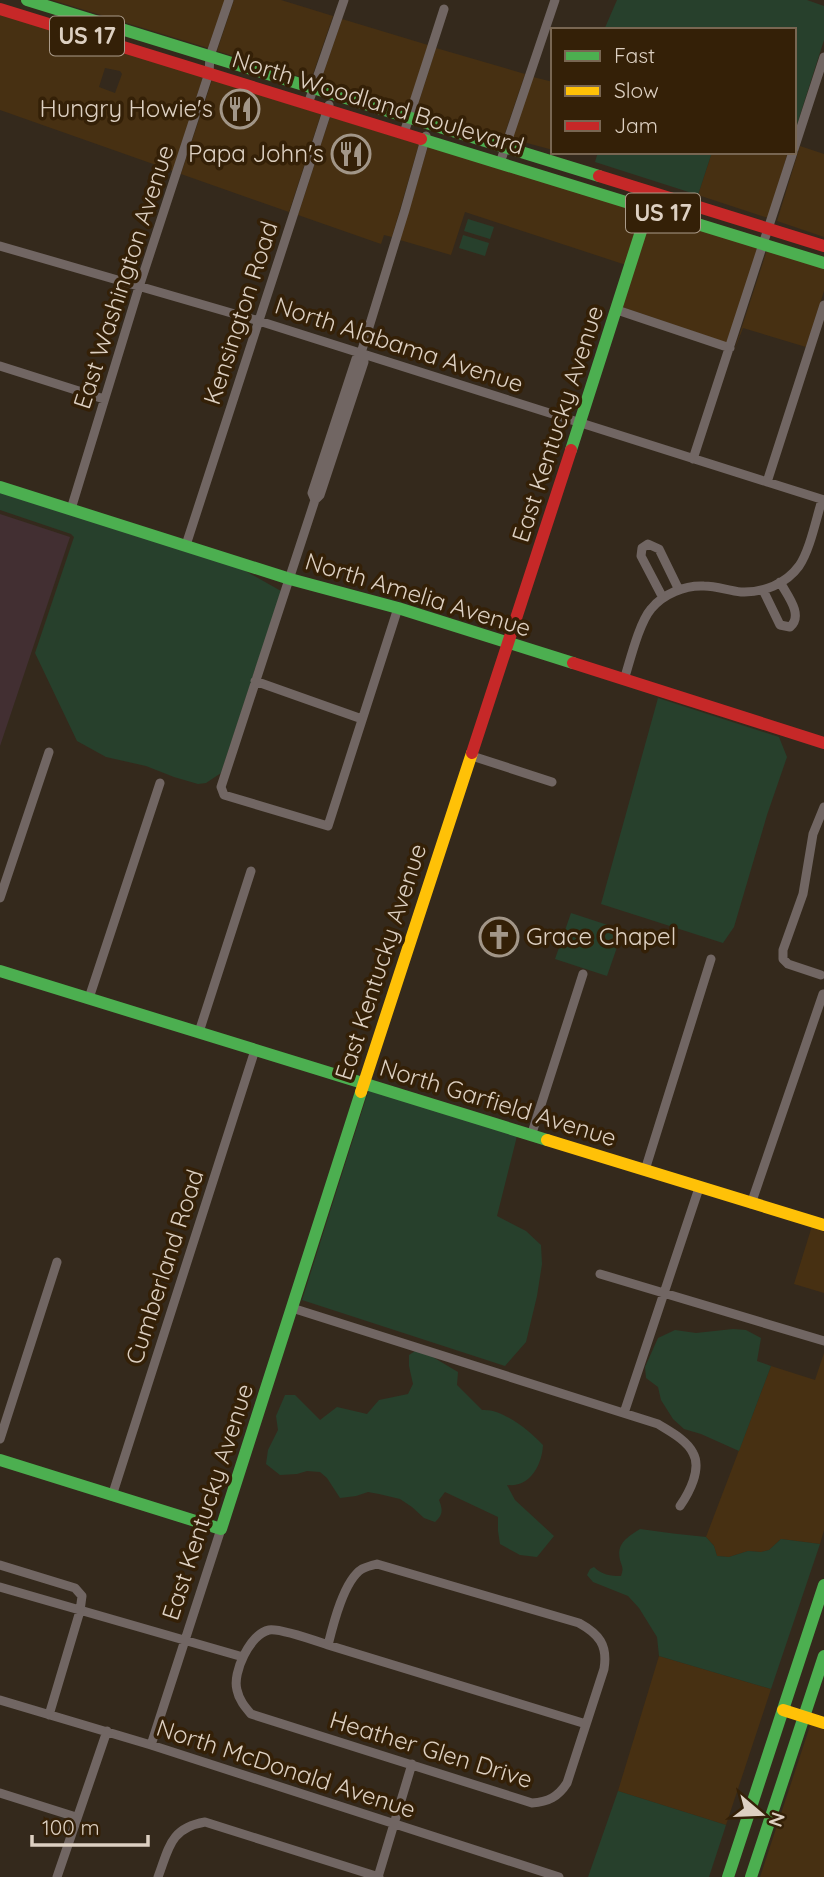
<svg xmlns="http://www.w3.org/2000/svg" width="824" height="1877" viewBox="0 0 824 1877" font-family="Quicksand,sans-serif">
  <style>
    .built { fill: #473012; fill-rule: evenodd }
    .education { fill: #422f32 }
    .green { fill: #27402c }
    .lines { fill: none; stroke-linecap: round; stroke-linejoin: round }
    .street { stroke: #716663; stroke-width: 9 }
    .fast { stroke: #4caf50; stroke-width: 12 }
    .slow { stroke: #ffc107; stroke-width: 12 }
    .jam { stroke: #c62828; stroke-width: 12 }
    .labels { text-anchor: middle; stroke-width: 7; stroke-linejoin: round; paint-order: stroke }
    .shield { fill: #342007; stroke: #aa9b8a; stroke-width: 2 }
    .shield-label { font-size: 23px; font-weight: bold; fill: #ddd0c2 }
    .street-label { font-size: 24px; fill: #ddd0c2; stroke: #342007 }
    .poi-label { font-size: 24px; fill: #ddd0c2; stroke: #342007; text-anchor: end }
  </style>
  <rect width="100%" height="100%" fill="#34291c"/>
  <path class="built" d="M52,0H225L208,48Z
    M234,0H281L333,16L311,80L217,51Z
    M0,13L203,77L173,171L0,110ZM105,68L120,71L122,74L115,93L99,87Z
    M342,19L428,45L408,109L320,83Z
    M436,48L525,74L504,136L416,111Z
    M533,77L553,82V150L512,139Z
    M212,80L321,114L289,212L181,174Z
    M330,117L419,144L392,237L384,235L381,244L298,215Z
    M428,146L643,211L626,265L465,212L451,255L400,240Z
    M800,146L824,154V237L777,221Z
    M712,152H788L768,218L698,195Z
    M651,214L759,247L727,343L622,307Z
    M767,250L824,268V291L806,347L743,328L734,351Z
    M812,1226L824,1229V1293L794,1284Z
    M824,1353V1530L820,1544L781,1539L769,1550L761,1552L748,1551L729,1557L717,1556L714,1546L706,1537L771,1366L815,1380Z
    M659,1656L771,1689L726,1825L618,1791Z
    M811,1723L824,1727V1877H760Z"/>
  <path class="education" d="M0,514L70,537L0,746Z"/>
  <path class="green" d="M617,0H807L824,6V40L794,134V30H604Z
    M598,152H712L698,195L595,162Z
    M468,219L494,227L490,239L464,231Z
    M463,235L489,243L485,256L459,248Z
    M0,491L233,564L281,591L221,773L206,783L198,784L174,777L146,766L106,757L77,741L35,653L74,537L71,534L0,510Z
    M658,698L779,737L787,757L767,815L734,927L723,943L601,904Z
    M571,913L623,930L607,976L555,959Z
    M369,1089L517,1136L497,1216L526,1231L541,1245L542,1264L537,1296L526,1342L505,1366L302,1300Z
    M733,1329L746,1330L761,1338L757,1361L771,1366L739,1451L701,1434L684,1429L673,1419L661,1400L658,1387L646,1378L645,1367L658,1338L675,1330L696,1333Z
    M415,1351L431,1356L458,1372L457,1385L482,1410C502,1408 530,1431 543,1445C542,1466 529,1488 507,1485L515,1500L554,1536L537,1557L520,1555L500,1544L498,1531V1517L445,1492L439,1500C443,1510 443,1515 435,1522L424,1518L412,1507L400,1499L379,1494L368,1492L356,1496L340,1498L327,1478L320,1472L307,1471L297,1474L280,1475L266,1464L268,1450L278,1430L276,1416L285,1395H295L320,1420L337,1407L367,1414L379,1400L408,1394L413,1384L409,1366V1355Z
    M640,1529C662,1532 684,1535 706,1537L714,1546L717,1556L729,1557L748,1551L761,1552L769,1550L781,1539L820,1544L771,1689L659,1656L657,1637L639,1608L628,1596L593,1582L587,1575L590,1569L594,1567C602,1575 610,1576 621,1576C624,1568 622,1567 620,1560C616,1543 628,1537 640,1529Z
    M618,1791L726,1825L709,1877H588Z"/>
  <g class="lines">
    <path class="street" d="M308,104L344,0
      M404,133L444,9
      M794,149L824,57
      M500,163L555,0
      M0,246L259,321L824,500
      M617,310L730,348
      M361,353L364,362L320,495L315,500L221,787L224,795L328,826L398,608
      M0,366L104,399
      M693,459L793,152
      M767,482L824,305
      M315,500L312,493L356,359L361,353L405,210L426,136
      M71,509L139,287L209,73L210,56L229,0
      M186,545L329,105
      M763,590L780,625L790,627C804,615 787,595 780,582
      M663,598L641,556L642,548L648,544L659,549L679,590
      M624,680C630,661 639,623 651,609C663,594 685,585 704,586C717,586 729,591 741,592C763,593 786,584 799,566C810,550 816,519 822,500
      M255,681L362,719
      M472,756L552,782
      M0,898L49,752
      M821,975L788,964L783,959V950L803,894L813,834L824,807
      M89,998L160,783
      M199,1032L251,871
      M531,1136L583,974
      M645,1170L711,959
      M751,1204L823,994
      M600,1274L824,1341
      M292,1308L658,1424C669,1431 687,1440 693,1453C702,1469 689,1493 680,1506
      M624,1413L699,1188
      M0,1439L57,1262
      M112,1496L255,1050
      M0,1565L75,1588L82,1596L80,1611L49,1715
      M0,1587L243,1657
      M328,1645C333,1625 344,1580 362,1569C366,1567 373,1565 377,1564L579,1623C599,1634 608,1645 604,1669L567,1783C558,1797 548,1802 532,1803L251,1714C245,1707 239,1700 237,1690C232,1673 250,1634 269,1630C280,1628 316,1641 328,1645L586,1724
      M0,1700L151,1745L559,1877
      M151,1745L221,1529
      M0,1793L76,1817
      M57,1877L107,1731
      M158,1877C169,1848 170,1828 205,1822L379,1877
      M378,1877L412,1764"/>
    <path class="fast" d="M27,0L599,176
      M421,139L824,263
      M571,450L651,200
      M0,487L290,579L398,608L573,663
      M0,971L547,1140
      M0,1460L221,1529L361,1092
      M728,1877L824,1585
      M751,1877L824,1656"/>
    <path class="slow" d="M361,1092L472,753
      M547,1140L824,1225
      M783,1710L824,1723"/>
    <path class="jam" d="M0,9L421,139
      M599,176L824,246
      M573,663L824,743
      M472,753L571,450"/>
  </g>
  <defs>
    <symbol id="restaurant-ring" viewBox="-11 -11 22 22"><circle r="9.5" fill="#342007" stroke="#a29688" stroke-width="1.5"/><path d="M-5-6h1v4h1v-4h1v4h1v-4h1v5L-1.5 .5V6h-2V.5L-5-1ZM5-6V6H3V1.5H1.5Q1.5-4 5-6Z" fill="#a29688"/></symbol>
    <symbol id="church-ring" viewBox="-11 -11 22 22"><circle r="9.5" fill="#342007" stroke="#a29688" stroke-width="1.5"/><path d="M-1.2-6h2.4v3.5h3.3v2.4h-3.3V6h-2.4V-.1h-3.3v-2.4h3.3Z" fill="#a29688"/></symbol>
  </defs>
  <g fill-rule="evenodd">
    <use href="#restaurant-ring" x="218" y="87" width="44" height="44"/>
    <use href="#restaurant-ring" x="329" y="132" width="44" height="44"/>
    <use href="#church-ring" x="477" y="915" width="44" height="44"/>
  </g>
  <g class="labels">
    <g class="shield">
      <rect x="50" y="16.5" width="74" height="39" rx="5"/>
      <rect x="626" y="193.5" width="74" height="39" rx="5"/>
    </g>
    <g class="shield-label">
      <text x="87" y="44">US 17</text>
      <text x="663" y="221">US 17</text>
    </g>
    <g class="street-label">
      <text transform="translate(378 103) rotate(17)" y="8">North Woodland Boulevard</text>
      <text transform="translate(124 277) rotate(-72)" y="8">East Washington Avenue</text>
      <text transform="translate(241 313) rotate(-72)" y="8">Kensington Road</text>
      <text transform="translate(399 345) rotate(18)" y="8">North Alabama Avenue</text>
      <text transform="translate(558 424) rotate(-72)" y="8">East Kentucky Avenue</text>
      <text transform="translate(418 595) rotate(17)" y="8">North Amelia Avenue</text>
      <text transform="translate(381 962) rotate(-72)" y="8">East Kentucky Avenue</text>
      <text transform="translate(498 1103) rotate(17)" y="8">North Garfield Avenue</text>
      <text transform="translate(165 1267) rotate(-72)" y="8">Cumberland Road</text>
      <text transform="translate(208 1502) rotate(-72)" y="8">East Kentucky Avenue</text>
      <text transform="translate(431 1750) rotate(17)" y="8">Heather Glen Drive</text>
      <text transform="translate(286 1769) rotate(18)" y="8">North McDonald Avenue</text>
    </g>
    <g class="poi-label">
      <text x="213" y="117">Hungry Howie's</text>
      <text x="324" y="162">Papa John's</text>
      <text x="526" y="945" text-anchor="start">Grace Chapel</text>
    </g>
  </g>
  <rect x="551" y="28" width="245" height="126" fill="#342007" stroke="#786652" stroke-width="2"/>
  <rect x="565" y="51" width="35" height="10" fill="#4caf50" stroke="#786652" stroke-width="2"/>
  <text x="614" y="63" font-size="21" fill="#ddd0c2">Fast</text>
  <rect x="565" y="86" width="35" height="10" fill="#ffc107" stroke="#786652" stroke-width="2"/>
  <text x="614" y="98" font-size="21" fill="#ddd0c2">Slow</text>
  <rect x="565" y="121" width="35" height="10" fill="#c62828" stroke="#786652" stroke-width="2"/>
  <text x="614" y="133" font-size="21" fill="#ddd0c2">Jam</text>
  <g transform="translate(761 1814) rotate(109)" stroke="#342007" stroke-width="5" paint-order="stroke">
  <path d="M0-5L12 26L0 18L-12 26Z" fill="#ddd0c2"/>
  <text y="-10" font-size="19" font-weight="bold" text-anchor="middle" fill="#ddd0c2">N</text>
  </g>
  <path d="M32 1835v10h116v-10" fill="none" stroke="#ddd0c2" stroke-width="3.5"/>
  <text x="42" y="1835" font-size="21" fill="#ddd0c2" stroke="#342007" stroke-width="5" paint-order="stroke">100 m</text>
</svg>
